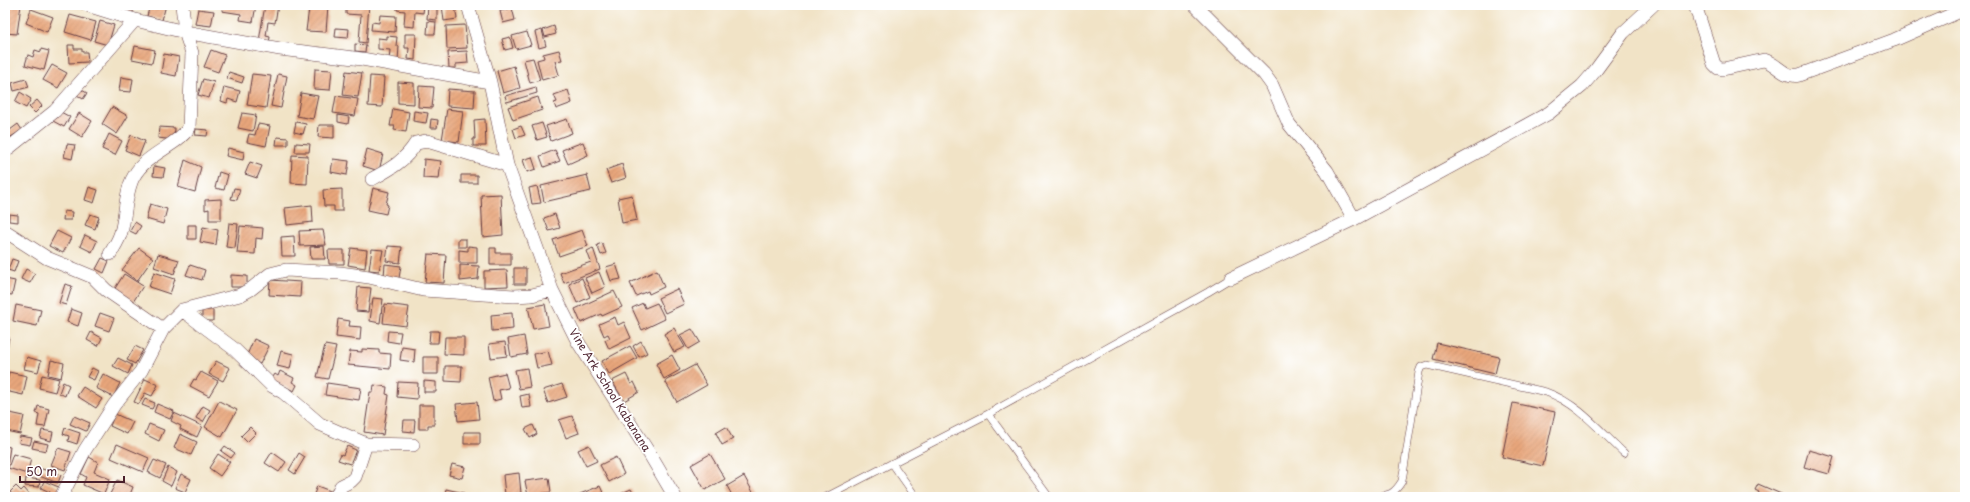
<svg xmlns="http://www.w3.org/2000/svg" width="1970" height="502" viewBox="0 0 1970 502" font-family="'Playpen Sans',sans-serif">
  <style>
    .building { fill: url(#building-hatch) }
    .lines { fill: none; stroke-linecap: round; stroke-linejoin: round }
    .lane-casing { stroke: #633c42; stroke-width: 8 }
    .street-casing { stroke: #633c42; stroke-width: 14 }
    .lane { stroke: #fff; stroke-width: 7 }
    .street { stroke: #fff; stroke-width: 13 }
    .labels { text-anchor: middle; stroke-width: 3.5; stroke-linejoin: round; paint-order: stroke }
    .street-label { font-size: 11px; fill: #4a1f2b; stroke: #fff }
  </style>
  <defs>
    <pattern id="building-hatch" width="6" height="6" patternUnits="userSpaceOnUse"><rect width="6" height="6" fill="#e8a67c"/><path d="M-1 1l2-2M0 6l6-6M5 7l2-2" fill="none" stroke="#c88e6b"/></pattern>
  </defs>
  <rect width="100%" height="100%" fill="#fff"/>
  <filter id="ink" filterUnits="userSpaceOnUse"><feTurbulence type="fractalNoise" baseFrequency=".025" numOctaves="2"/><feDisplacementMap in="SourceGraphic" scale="8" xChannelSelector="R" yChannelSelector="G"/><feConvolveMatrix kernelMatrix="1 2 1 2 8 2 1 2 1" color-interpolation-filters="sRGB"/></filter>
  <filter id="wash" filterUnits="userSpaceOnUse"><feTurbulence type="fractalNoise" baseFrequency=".012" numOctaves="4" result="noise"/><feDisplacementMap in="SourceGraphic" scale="16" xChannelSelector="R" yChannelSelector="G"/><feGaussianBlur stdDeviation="0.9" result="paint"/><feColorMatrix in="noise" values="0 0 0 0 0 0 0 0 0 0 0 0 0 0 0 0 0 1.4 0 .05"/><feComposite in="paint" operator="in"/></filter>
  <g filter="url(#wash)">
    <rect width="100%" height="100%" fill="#f1e3c6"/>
    <g id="blocks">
      <path class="building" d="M5,5H21L17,34L5,33Z
        M115,5H135L132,15L113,9Z
        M150,5H166L162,20L147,16Z
        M223,5H256L253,22L240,20L241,14L222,11Z
        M265,5H278L275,23L268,22L266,36L270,37L269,43L259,41Z
        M321,5H328L326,32L306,31L309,8L321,9Z
        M346,5H369L366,43L359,42L361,15L346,14Z
        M397,5H424L423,13L415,12L414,27L404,26L405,11L397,10Z
        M428,5H437V20L427,19Z
        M442,5H455L457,19L444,21Z
        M512,8L515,20L503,23L500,11Z
        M31,9L53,17L47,32L26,23Z
        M198,9L214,11L211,26L195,24Z
        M70,15L96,22L91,40L65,32Z
        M380,15L396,16L395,32L371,30L372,22L379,23Z
        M100,21L114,25L108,45L94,41Z
        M428,21L436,22L435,34H427Z
        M465,25L467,48L447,49L446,26Z
        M554,26L556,34L545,37L543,30Z
        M336,28L349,29L348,38L335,37Z
        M542,30L546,46L539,48L535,32Z
        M527,32L531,45L516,49L512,36Z
        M405,34H416L415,60L408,59L409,48H405Z
        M387,36L397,37L396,46H399L398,61H389L390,50L378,49V38L387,39Z
        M510,37L513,48L505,50L502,39Z
        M355,44L366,45L365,52L355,51Z
        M68,45H74V49H82V52H87L88,62L69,63Z
        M135,46L155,50L152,63L132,59Z
        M41,49L49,51L44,70L25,65L28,55L33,57L35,50L41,52Z
        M211,50L225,55L218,72L204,67Z
        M559,50L562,60L555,61L559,75L542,80L537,60L544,58L543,54Z
        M467,51L468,63L456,64V68H449L448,52Z
        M164,54L179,57L176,76L161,73Z
        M533,58L540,80L530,83L524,60Z
        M52,65L67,73L58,88L43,80Z
        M514,66L520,88L503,93L497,71Z
        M315,69L332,70L330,90L314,89Z
        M346,71L362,73L358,97L343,95Z
        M229,72L244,77L242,83L227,78Z
        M252,74L271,76L266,108L247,105Z
        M278,74L287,76L281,108L271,106Z
        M370,76L384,77L382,107L368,106Z
        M121,77L133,79L131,92L119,91Z
        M26,79L29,87L14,91L12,83Z
        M203,79L214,82L209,98L198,95Z
        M398,82L414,83V104L398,103Z
        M419,86L434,87L432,108L418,107Z
        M224,87L240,91L237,102L228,99L227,103L221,101Z
        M536,87L537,93L507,102L505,96Z
        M80,89L87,93L83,99L77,95Z
        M448,89L475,91L474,108L447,106Z
        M568,90L572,103L556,109L554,103L557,102L554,95Z
        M20,92L31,99L26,108L15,102Z
        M301,93L318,96L313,119L297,116Z
        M336,96L358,99L355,116L333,113Z
        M538,97L542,110L513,120L508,107Z
        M37,100L42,106L35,113L29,107Z
        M112,107L128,116L117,134L102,124Z
        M393,109L409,112L406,132L394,130L395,126H390Z
        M447,109L463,111L459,142L442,140Z
        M59,111L70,117L64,127L53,121Z
        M414,111L428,113L426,123L413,121Z
        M79,113L92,121L82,137L69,129Z
        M242,113L256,115L253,131L238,128Z
        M338,115L349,117L348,124L338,122Z
        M431,119L438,120L437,128H430Z
        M485,119L486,146H473V139H475L474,120Z
        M567,119L572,133L551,141L546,126Z
        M296,122L306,124L303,134L294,132Z
        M542,123L547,137L537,140L532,126Z
        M18,124L22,130L9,138L6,133Z
        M258,124L270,126L266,146L247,142L249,134L255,135Z
        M319,125H334V138L318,137Z
        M521,126L525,135L516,138L513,129Z
        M159,127L175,128L174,140L158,138Z
        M196,129L208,130L207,136L195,135Z
        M109,134L122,141L115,155L102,149Z
        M131,135L145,141L139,156L125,150Z
        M277,137L288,138V145H276Z
        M583,142L588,155L568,164L562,150Z
        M296,143L310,144L309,152H295Z
        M67,144L75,145L72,159L64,157Z
        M228,148L244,152L243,160L226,156Z
        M367,149L383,154L379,171L363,166Z
        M555,150L560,161L544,167L540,156Z
        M292,155L308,156L307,184L291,183Z
        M532,157L536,169L527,172L523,160Z
        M333,159L349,161L347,175L331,172Z
        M424,159L441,161L439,179L423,178Z
        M185,160L201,167L195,192L178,187Z
        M250,162L262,166L257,178L245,174Z
        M622,164L626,178L611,183L606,170Z
        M154,166L165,168L163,177L153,176Z
        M219,172L228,175L224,190L215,188Z
        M461,175H477V183H461Z
        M587,175L591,191L544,202L541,186Z
        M537,186L541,203L532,204L529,188Z
        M89,187L98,190L94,203L85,200Z
        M234,188L240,189L237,200L231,199Z
        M373,188L389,192L386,204L388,205L386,214L368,210Z
        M342,189V211H334V206H324L323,190Z
        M501,194L503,235L483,237L481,195Z
        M632,195L637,220L622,223L618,198Z
        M221,199V220H209V209L205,210V200Z
        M150,204L167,209L163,224L146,219Z
        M312,205L313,222L287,225L285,208Z
        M64,211L72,212L71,220H63Z
        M9,214L18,215V222L9,221Z
        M90,214L99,217L95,229L85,225Z
        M555,214L560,228L549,231L544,218Z
        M135,222L141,226L136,234L130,231Z
        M229,223L238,224L235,248L226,247Z
        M188,225H196V239H188Z
        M240,226L263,228L262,239L256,238L255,254L237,253Z
        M203,227L218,230L216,245L200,242Z
        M323,230L326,245L300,246L299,231Z
        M582,230L588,246L559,256L553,240Z
        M57,231L71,238L63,253L49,246Z
        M85,235L97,241L92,252L80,246Z
        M294,236L295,256H282L281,237Z
        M458,239H466V247H458Z
        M602,243L606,253L601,255L597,245Z
        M324,246L325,259H311L310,247Z
        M388,246L402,247L400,263L386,261Z
        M468,246L477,247V263H459V250L468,251Z
        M139,248L153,258L137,281L122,270Z
        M351,248L367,250L365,268L348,265Z
        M490,248H496V253H511V265H490Z
        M593,248L600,269L564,283L560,273L591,262L587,251Z
        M372,249L383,250L379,271L369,270Z
        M328,250H344V264H329Z
        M158,254L179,260L174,274L154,267Z
        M428,254L446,255L444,283L425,282Z
        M102,258L109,261L104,273L96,269Z
        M12,259L18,261L14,272L8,270Z
        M385,264L401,266L399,278L384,276Z
        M616,264L621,279L611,281L606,267Z
        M190,265L205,270L202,280L186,275Z
        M460,265L479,266L478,279L460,281Z
        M514,268H526V284H514Z
        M26,269L35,274L30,283L21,279Z
        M507,270L508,286L484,287V271Z
        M657,270L664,287L649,294L648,291L636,296L630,283Z
        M154,272L175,279L170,294L149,287Z
        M599,272L605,287L592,293L585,278Z
        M124,274L143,286L133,302L114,290Z
        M231,275L247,276V287H231Z
        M582,278L590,297L577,303L569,284Z
        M5,279L15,281L12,295L5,294Z
        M270,280L301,282L300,297L269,295Z
        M65,284L72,286L66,305L59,303Z
        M358,287L371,288L368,312L356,311Z
        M677,289L684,304L665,313L658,298Z
        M614,291L622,307L602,316L601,314L581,323L575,309Z
        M373,298L383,299L380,323L370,321Z
        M643,303L645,308L657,303L665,319L642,330L632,308Z
        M385,304L409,307L406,326L383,323Z
        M545,304L549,326L533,329L528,307Z
        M16,305L41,310L37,326L13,321Z
        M71,309L82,313L78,326L67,322Z
        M202,310H213V321H202Z
        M100,313L114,318L109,331L95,326Z
        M512,313L513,329L492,331L491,315Z
        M615,317L618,325L624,322L631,338L609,349L605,340L610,338L608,334L604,336L599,324Z
        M338,319L350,321L349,326L361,327L360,340L336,337Z
        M674,328L685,347L674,352L664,334Z
        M692,329L700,342L688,349L680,335Z
        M388,331L401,332L399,343L387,341Z
        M430,331H439L438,343H429Z
        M91,332L102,338L98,346L87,340Z
        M5,336L9,337L6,355H5Z
        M524,336L527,354L511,357L508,339Z
        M445,337H464V355L444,354Z
        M254,339L269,346L260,364L246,357Z
        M641,341L647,353L639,357L633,346Z
        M505,342L507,356L491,358L489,344Z
        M1437,343L1499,357L1495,374L1433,359Z
        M325,345L336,347L328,379L317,377Z
        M135,346L143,350L135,364L127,360Z
        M630,346L637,358L609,374L602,361Z
        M402,347L415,349L414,362L400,360Z
        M362,349L379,350V353L391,354L390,369L348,365L350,351L362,352Z
        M281,351L293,354L290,369L277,366Z
        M548,351L552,365L537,368L534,354Z
        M672,355L680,370L664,379L656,364Z
        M27,357L41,361L38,372L24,369Z
        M423,357H438V374H423Z
        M118,358L132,365L128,374L113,366Z
        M51,360L64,363L61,378L48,375Z
        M216,361L230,368L223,381L209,374Z
        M695,365L707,385L677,402L665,381Z
        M445,366H462L461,382L445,381Z
        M92,368L98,371L94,380L87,377Z
        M527,368L530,387L519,389L515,370Z
        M280,371L294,378L292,382L297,385L294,391L271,380L275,374L278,376Z
        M9,372L27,376L23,395L5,391Z
        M201,372L218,381L209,396L190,386L194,379L196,380Z
        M505,373L509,388L499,390L501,399L493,401L488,377Z
        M103,374L120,383L113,397L96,388Z
        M626,374L631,384L634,382L639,392L624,401L612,381Z
        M42,375L59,379L55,392L39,388Z
        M145,379L158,385L152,396L145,393L139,404L134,402Z
        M424,381L436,382V392H424Z
        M63,382L69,385L65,396L59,393Z
        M398,382L418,383L417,399L397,397Z
        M327,383L361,388L359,400L325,395Z
        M562,384L567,397L548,403L543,390Z
        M374,385L387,387L386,394L389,395L383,435L364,432L370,392H373Z
        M83,387L102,399L96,408L77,396Z
        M529,394L531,407L522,408L520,396Z
        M145,399L155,403L152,409L142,405Z
        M219,401L237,410L222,437L205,427Z
        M477,402L479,419L458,421L456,404Z
        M1513,403L1555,412L1543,466L1502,457Z
        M157,404L174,411L170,419L154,412Z
        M419,405H434V425H428V429H419Z
        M38,406L49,409L45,427L37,426L39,414L36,413Z
        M203,406L210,410L203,422L196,418Z
        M10,413L24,416L20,434L6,431Z
        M174,413L202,426L197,437L180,429L181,426L171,421Z
        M115,414L133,422L127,434L110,426Z
        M74,416L90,423L86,431L70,424Z
        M572,416L579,433L566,438L559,420Z
        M404,420H415L414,432L403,431Z
        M149,424L164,430L159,441L145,434Z
        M533,425L537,434L530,438L525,429Z
        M250,427L256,433L247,442L241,436Z
        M726,427L733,439L722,445L716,433Z
        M65,428L80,433L77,444L68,441L69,436L63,434Z
        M42,430L53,432L51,441L40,438Z
        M464,432H480V444H464Z
        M180,434L197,442L191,455L174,448Z
        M20,436L32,438L30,445L19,443Z
        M34,441L48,444L46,451L32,448Z
        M117,444L149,458L143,472L111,458Z
        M589,445L597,461L586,466L578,450Z
        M5,446L10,447L7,467H5Z
        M225,446L235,453L231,458L221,451Z
        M347,446L356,450L350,464L338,460L341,454L343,455Z
        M58,448L71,452L65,470L51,465Z
        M1809,450L1834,457L1829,474L1804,467Z
        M272,452L286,462L279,472L265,463Z
        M299,453L305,457L295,474L289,470Z
        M13,454L31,459L27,474L8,468Z
        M218,454L230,462L220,476L209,468Z
        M710,454L725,479L705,490L691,465Z
        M89,457L98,462L94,472L110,479L104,494L83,485L86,477L81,474Z
        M616,457L624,474L609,482L600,465Z
        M154,460L166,465L160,478L148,472Z
        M452,464L465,467L462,478L449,475Z
        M168,467L177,472L171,486L162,481Z
        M42,469L61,475L58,483L39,476Z
        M519,473L521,493L505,495L503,475Z
        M181,474L191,479L185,492L175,488Z
        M744,476L754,494L748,497H733L727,486Z
        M26,478L40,480L39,487L25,486Z
        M549,478L551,492L528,496L525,481Z
        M117,480L133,487L129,497H118L110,494Z
        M44,481L61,488L57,497H48L50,492L41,488Z
        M1758,484L1788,497H1757L1759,492L1755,490Z
        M16,486L21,491L24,488L30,495L28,497H15L10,492Z
        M317,486L333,492L332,497H313Z
        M600,486L605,497H582L580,494Z
        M446,489L464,493L463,497H444Z
        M631,489L635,497H623L622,493Z"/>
    </g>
  </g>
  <g filter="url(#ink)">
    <use href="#blocks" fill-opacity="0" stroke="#633c42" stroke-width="1"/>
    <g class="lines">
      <defs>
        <path id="lane" d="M988,414L1208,292L1231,278
          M892,463L916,497
          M826,497L988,414L1049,497
          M1372,497C1388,495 1393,496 1402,481L1419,372L1421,367L1427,365L1546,392C1578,403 1600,431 1624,453"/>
        <path id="street" d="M87,5L135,20L185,32L280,49L362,59L490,82
          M468,5L490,82L507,165L552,290L578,342L649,453L675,497
          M1195,5L1264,74L1272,85L1289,124L1327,171L1354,219
          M1695,5L1714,64L1718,68L1723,69L1764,60C1778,64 1783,78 1799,75L1894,40L1965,9
          M5,151L55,111L135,20
          M372,179C390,169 405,161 416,143L427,141L507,165
          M5,231L47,258L93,277L106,290L163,329
          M110,254C114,247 119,240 121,232C126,215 125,191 134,176C146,154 175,147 189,128L192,53L185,32L182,5
          M1231,278L1354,219L1549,113L1582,86L1595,71L1623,33L1653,5
          M182,310L233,348L272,386L284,393L320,424L366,444L413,445
          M61,497L85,450L114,405L141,371L163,329L182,310L240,295L251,289L270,274L286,270L340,273L369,277L423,290L514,296L532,295L552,290
          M336,497L341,486L351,481L355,477L366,444"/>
      </defs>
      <use href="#lane" class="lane-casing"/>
      <use href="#street" class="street-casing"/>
      <use href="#lane" class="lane"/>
      <use href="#street" class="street"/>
    </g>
  </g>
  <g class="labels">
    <g class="street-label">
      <text transform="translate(610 390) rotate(58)" y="4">Vine Ark School Kabanana</text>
    </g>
  </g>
  <rect width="1970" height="502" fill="none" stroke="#fff" stroke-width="20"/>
  <path d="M20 476v6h104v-6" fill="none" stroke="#4a1f2b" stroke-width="2"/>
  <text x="26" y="476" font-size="12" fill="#4a1f2b" stroke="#ffffff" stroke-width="3" paint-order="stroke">50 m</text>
</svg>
